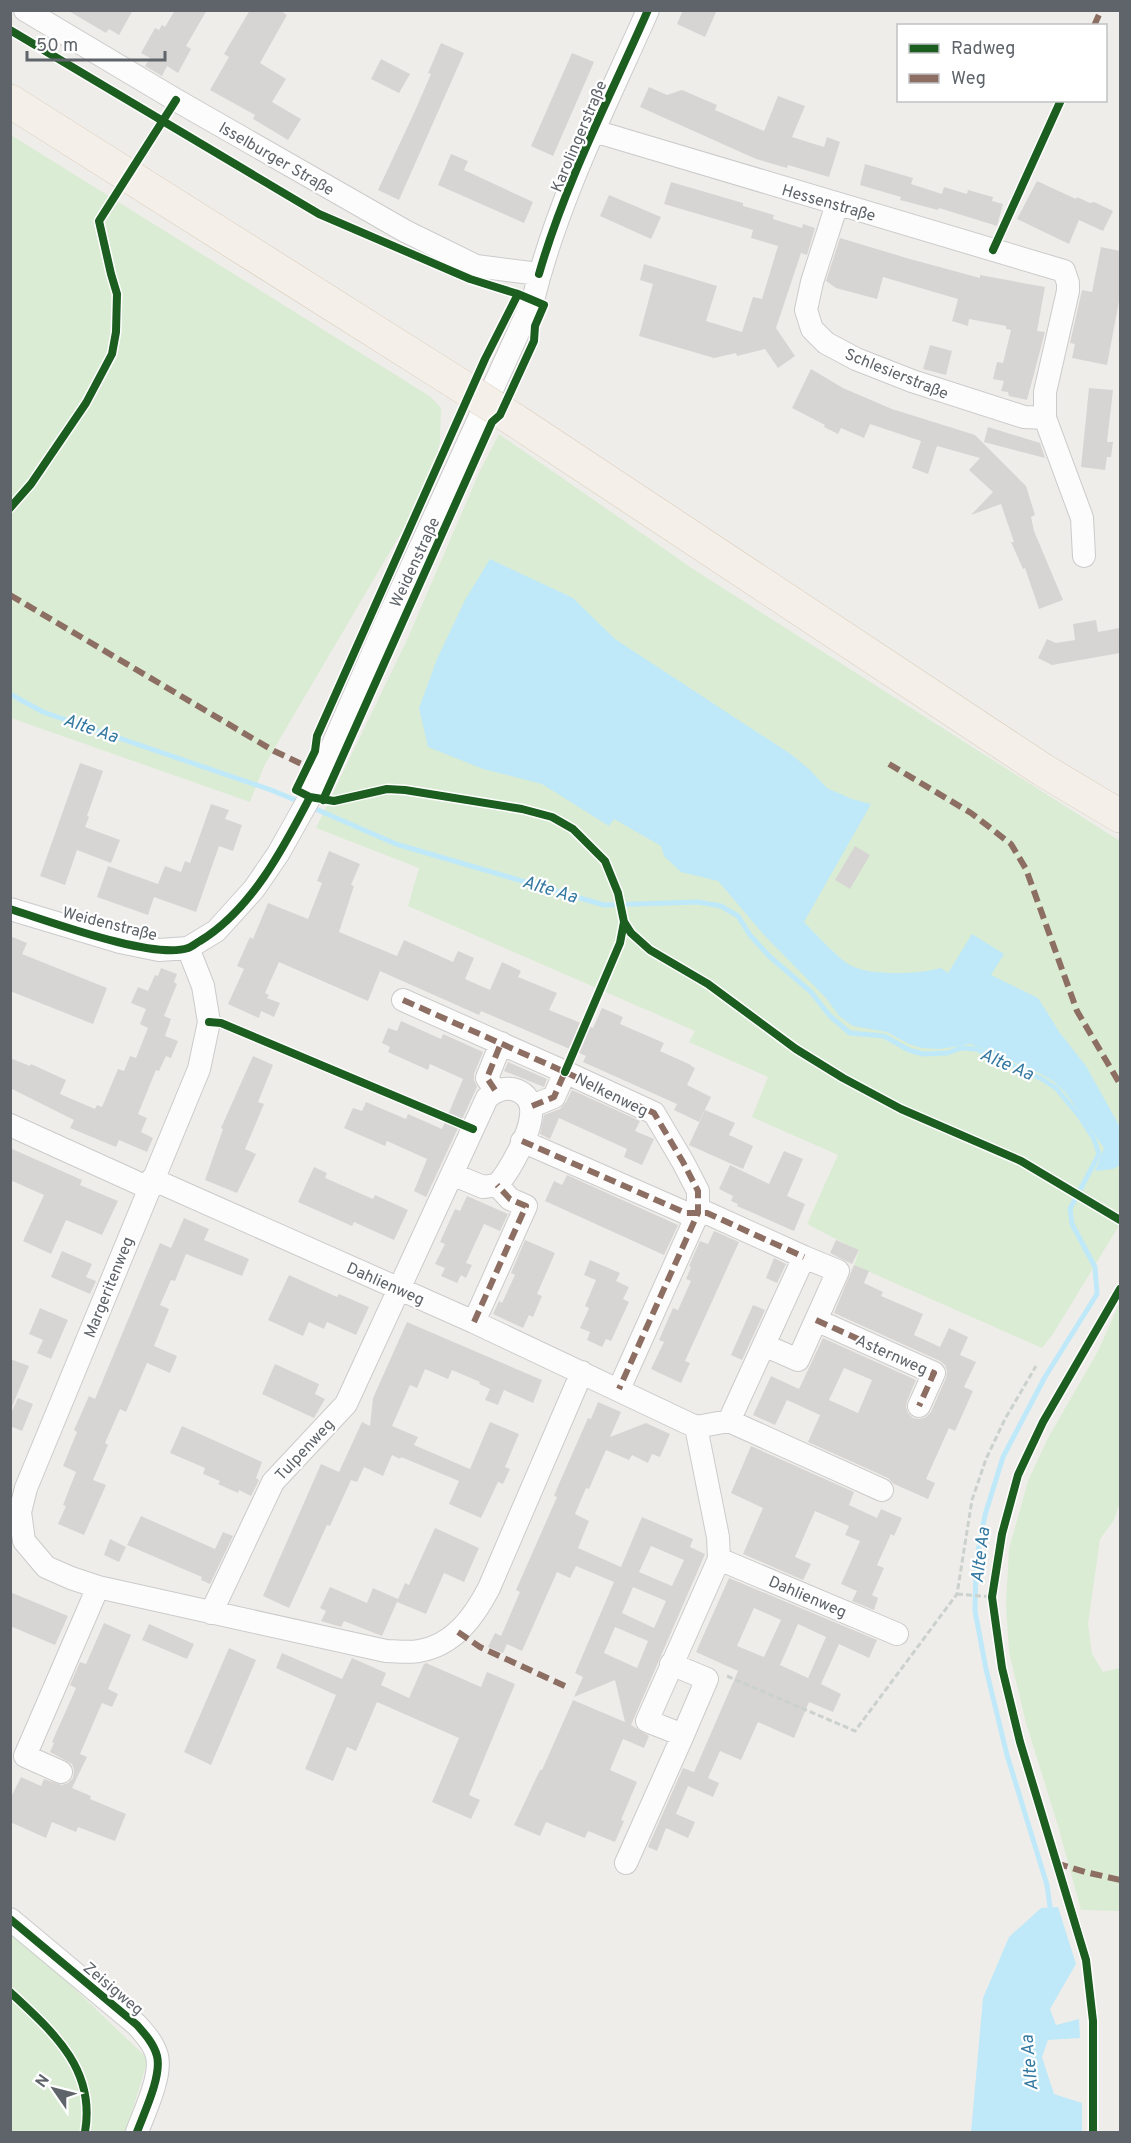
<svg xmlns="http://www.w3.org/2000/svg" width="1131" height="2143" viewBox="0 0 1131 2143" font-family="Overpass,sans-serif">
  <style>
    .green { fill: #daecd3 }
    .water { fill: #bfe9f9 }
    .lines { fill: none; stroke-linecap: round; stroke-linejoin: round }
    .stream { stroke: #bfe9f9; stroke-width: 5 }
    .building { fill: #d7d5d4; fill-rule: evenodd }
    .street-casing { stroke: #cbcbcb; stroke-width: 24 }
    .primary-casing { stroke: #d9cab6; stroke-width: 34 }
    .path { stroke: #cbd1cc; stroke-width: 3; stroke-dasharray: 6 3; stroke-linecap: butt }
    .street { stroke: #fdfcfc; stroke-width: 22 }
    .primary { stroke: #f4f0e9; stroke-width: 33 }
    .primary-bridge-casing { stroke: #d9cab6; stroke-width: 34; stroke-linecap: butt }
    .primary-bridge { stroke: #f4f0e9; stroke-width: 33 }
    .quiet { stroke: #8d6e63; stroke-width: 6; stroke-dasharray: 12 6; stroke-linecap: butt }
    .cycleway-casing { stroke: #fff; stroke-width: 11 }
    .cycleway { stroke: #1b5e20; stroke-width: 8 }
    .labels { text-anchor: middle; stroke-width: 4.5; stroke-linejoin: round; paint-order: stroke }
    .street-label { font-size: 16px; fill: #5e6469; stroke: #fff }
    .water-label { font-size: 18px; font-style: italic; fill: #3378a0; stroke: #fff }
  </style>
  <rect width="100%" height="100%" fill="#efedea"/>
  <path class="green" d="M11,135L431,397L441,408L440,442L433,472L408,521L264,766L250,802L11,718Z
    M499,434L696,571L1120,841V1224L1053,1334L1042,1348L854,1265L859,1251L807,1224L838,1155L752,1117L768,1077L689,1042L695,1031L408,906L419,868L316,828L407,640L479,473Z
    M1120,1302V1502L1114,1520L1100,1539L1088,1624L1092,1654L1103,1672L1120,1668V1911L1081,1910L1058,1826L1026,1723L1009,1652L1006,1604L1009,1549L1028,1481L1048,1438L1098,1351Z
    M10,1933L58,1973L148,2059L126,2132H11Z"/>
  <path class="water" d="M490,559L573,598L615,639L792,755L809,769L827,788L852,799L871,804L804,922C815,933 839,960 852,966C872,976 919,974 941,968L948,973L972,934L1004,954L991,975L1038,998L1060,1033L1086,1066L1120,1127V1165L1113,1169L1095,1171L1104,1148L1065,1092L1053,1081L1039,1073L971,1044L940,1049L922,1048L909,1044L887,1032L853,1026L839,1016L826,998L764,935L718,881L681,872L664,856L661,846L614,819L609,826L542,784L483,769L428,747L419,708L437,659L465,600Z
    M1058,1907L1076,1964L1050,2009L1056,2025L1079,2019L1080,2038L1048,2040L1042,2057L1054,2094L1082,2103V2132H971L983,1998L1009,1937L1041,1908Z"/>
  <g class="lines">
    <path class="stream" d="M10,694L43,712L271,790L300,802
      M311,807L396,844L604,905L698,902L721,906L738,916L750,935L769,956L811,992L830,1016L850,1033L884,1036L909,1050L923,1054L947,1053L961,1048L976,1049L1042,1079L1056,1088L1080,1117L1094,1139L1099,1154L1070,1209L1072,1224L1095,1267L1097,1294L1045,1377L1003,1457L985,1515L976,1562L975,1611L986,1669L1007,1755L1047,1885L1051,1914"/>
  </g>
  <path class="building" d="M67,10H133L119,35L109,29L106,33Z
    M175,10H207L186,46L191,49L178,73L167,66L162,76L145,66L150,58L141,53L155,28L159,30L162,25L165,27Z
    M250,10H279L287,15L260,63L286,79L272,102L301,119L288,140L253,119L255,115L210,90L229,57L224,54Z
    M683,10H717L705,37L677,24Z
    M441,43L464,53L399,200L378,190L414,113L431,74L428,73Z
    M572,53L594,62L553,156L531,146Z
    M381,59L410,74L399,93L371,79Z
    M649,87L667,95L682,90L717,105L715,110L764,131L778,96L805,106L792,137L824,147L827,137L840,142L829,177L788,165L787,168L756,159L640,107Z
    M451,154L468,161L464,170L533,202L524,223L438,185Z
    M865,164L913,178L911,184L942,194L944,187L967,194L968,190L993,197L992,201L1003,204L997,226L939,208L938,210L900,200L901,197L860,185Z
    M1037,181L1076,199L1077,197L1090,203L1094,202L1113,211L1103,231L1079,220L1069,244L1017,219Z
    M671,182L743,203V206L774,215L773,219L802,228L803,224L815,228L807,255L801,253L776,328L795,356L778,368L765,349L737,356L736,353L714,358L639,336L653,284L640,280L644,264L717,286L706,321L742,332L753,297L762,299L778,246L751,238L753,230L664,204Z
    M609,195L661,217L651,239L600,216Z
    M840,238L910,259L980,278V275L1045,287L1037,331L1045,332L1027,400L1009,396L1008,392L1001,391L1004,381L993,379L997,362L1003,363L1011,330L1006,329V326L969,319L968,326L952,321L958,299L883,277L877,299L836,288L826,281Z
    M1101,247L1120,251V296L1107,365L1072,358L1075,344L1070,343L1082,290L1092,292Z
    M930,345L952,351L946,375L923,369Z
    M811,369L843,388L892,409L975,435L1026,486L1035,515L1031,517L1034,531L1063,600L1039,609L1025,568L1023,569L1011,542H1014L1001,504L971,515L993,492L969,470L980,458L937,446L928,474L912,468L921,441L870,424L864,438L841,428L838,434L824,427L825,425L792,408Z
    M1089,388L1113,390L1107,442H1113L1111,457H1107L1105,470L1081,467Z
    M988,427L1040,443L1045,458L984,442Z
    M1096,620L1098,632L1120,628V653L1052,665L1038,658L1047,639L1056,643L1075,640L1073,624Z
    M80,763L103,771L87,816L89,817L85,827L120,840L111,863L77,850L65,885L40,876Z
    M211,804L229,810L225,819L242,825L233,851L219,846L196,912L154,897L148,915L97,897L108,866L158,884L165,866L181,872L185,861L190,863Z
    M855,846L870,855L850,889L835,880Z
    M329,851L360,864L351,885L354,886L339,932L397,956L404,940L453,962L458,951L474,958L465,979L490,990L502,962L521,971L518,977L557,993L549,1010L593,1028L602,1008L623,1017L620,1024L664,1043L660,1051L691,1065V1066L695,1068L687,1085L711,1097L699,1122L674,1110L677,1104L583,1062L586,1056L481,1011L479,1015L380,971L368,1001L279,962L265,993L269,995L267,998L280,1003L274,1017L261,1011L259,1018L228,1004L244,969L237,966L250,937L253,939L268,903L308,919L322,883L317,881Z
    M10,936L27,943L22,954L107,988L93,1024L10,991Z
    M161,968L177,974L174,982L177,984L164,1016L171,1019L165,1036L178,1041L171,1058L166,1056L159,1071L156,1070L138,1114L147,1118L141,1132L153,1138L147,1152L119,1140L116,1147L70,1128L74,1120L10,1088V1058L30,1066L31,1064L66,1080L60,1094L95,1109L97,1105L102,1107L118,1069L124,1071L130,1056L136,1058L148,1028L140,1024L146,1009L131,1003L138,987L148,991L155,975L158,976Z
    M401,1021L441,1039L443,1034L483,1052L474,1074V1080L477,1087L426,1197L414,1191L427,1159L387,1141L385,1146L344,1128L353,1108L362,1111L366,1102L406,1119L408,1114L442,1129L463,1079L430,1064L428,1070L388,1052L390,1047L382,1043L388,1028L397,1031Z
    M253,1056L273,1065L258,1102L264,1104L245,1149L256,1154L237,1193L205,1180L223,1129L221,1128Z
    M508,1062L547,1079L544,1087L504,1071Z
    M572,1090L640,1121L635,1131L654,1139L642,1165L624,1157L627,1149L559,1118L550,1139L540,1134L544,1115L560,1109L566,1102Z
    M705,1110L735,1123L729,1135L753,1146L743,1169L689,1145Z
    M10,1148L82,1180L80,1185L118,1201L102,1235L66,1220L51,1254L23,1241L44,1195L10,1180Z
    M784,1151L803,1159L787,1196L805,1204L794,1231L737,1206L738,1204L731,1201L733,1196L719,1189L730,1165L769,1184Z
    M314,1167L327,1173L325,1178L373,1199L375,1195L408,1210L394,1240L354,1222L352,1226L298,1202Z
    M567,1175L678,1225L664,1255L545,1201L554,1181L562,1185Z
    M467,1196L508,1214L500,1231L484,1224L466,1263L472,1265L466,1278L461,1275L457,1283L441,1276L445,1268L435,1264L445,1244L440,1242L455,1209L460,1211Z
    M184,1218L209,1229L204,1240L249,1259L242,1276L186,1254L175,1281L171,1280L160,1305L169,1309L154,1346L177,1356L170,1373L147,1363L126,1412L120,1409L105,1443L108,1445L93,1480L106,1485L84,1535L58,1524L66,1506L63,1505L76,1472L63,1466L77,1432L74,1430L89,1396L95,1399L160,1243L171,1248Z
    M714,1231L739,1242L685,1361L690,1363L681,1383L651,1369L664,1342L659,1340L673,1308L678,1310L691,1281L686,1279L691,1267L689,1266L700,1241L708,1244Z
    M525,1240L555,1253L537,1294L542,1296L533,1317L529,1315L523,1328L493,1314L499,1301L502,1303L515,1275L511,1273Z
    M836,1240L859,1250L852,1264L830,1253Z
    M62,1251L92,1264L86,1277L96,1281L90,1294L51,1277Z
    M774,1258L786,1264L777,1283L766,1278Z
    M590,1260L620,1273L616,1281L629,1287L623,1299L629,1302L611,1341L606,1339L602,1347L587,1340L590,1332L580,1328L589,1308L585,1306L596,1280L584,1275Z
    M854,1265L869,1271L864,1283L883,1292L881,1296L923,1314L914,1335L940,1347L949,1328L968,1337L960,1355L976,1362L964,1387L973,1391L955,1431L949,1428L926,1479L935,1483L928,1499L894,1484L888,1478L808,1442L820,1415L787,1400L775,1425L753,1415L771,1376L799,1389L823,1338L916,1380L907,1401L906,1407L908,1413L913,1418L920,1419L926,1417L931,1412L946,1378L947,1371L945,1365L940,1361L834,1313ZM844,1368L872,1380L858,1413L829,1400Z
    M289,1275L337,1297L339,1294L369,1307L356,1335L327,1322L324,1329L309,1322L303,1336L268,1320Z
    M753,1305L765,1310L742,1360L731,1355Z
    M40,1308L68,1320L51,1359L37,1353L43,1340L29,1334Z
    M407,1322L542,1380L533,1403L504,1390L498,1405L485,1400L490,1389L479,1384L480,1382L452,1370L448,1379L425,1369L417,1388L410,1385L392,1426L418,1437L414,1445L470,1469L490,1422L519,1434L505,1467L510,1469L503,1484L498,1482L481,1518L449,1504L459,1481L401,1457L400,1459L392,1455L383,1476L364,1467L357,1482L351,1480L330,1526L327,1525L289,1608L263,1596L321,1464L339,1472L362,1422L370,1426L373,1398Z
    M10,1359L29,1366L11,1409H10Z
    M275,1364L319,1384L315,1394L325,1399L314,1418L262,1394Z
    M18,1398L33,1404L22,1431L10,1426V1415Z
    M598,1402L621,1412L610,1437L646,1423L670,1434L660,1457L652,1454L648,1463L632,1455L629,1460L606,1450L589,1489L586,1488L575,1514L589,1521L578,1548L621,1567L642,1517L693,1539L690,1547L705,1554L631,1725L649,1736L644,1748L623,1739L610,1770L637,1782L621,1820L624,1821L615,1842L588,1831L585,1838L546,1822L540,1836L514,1825L540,1770H542L573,1700L625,1722L615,1680L574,1697L583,1677L575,1673L614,1582L576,1566L570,1578L557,1572L522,1651L507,1644L503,1653L488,1647L495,1633L501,1636L520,1592L516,1590L557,1497L554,1496L558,1486L588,1418L591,1419ZM651,1546L684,1560L672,1586L639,1572ZM633,1587L666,1601L654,1628L622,1613ZM615,1627L648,1641L637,1668L604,1653Z
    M182,1426L262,1462L256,1478L259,1480L251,1496L239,1490L238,1493L218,1484L220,1481L203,1474L205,1468L170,1453Z
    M751,1446L854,1492L849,1505L877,1518L881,1509L902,1518L894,1536L891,1534L877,1565L884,1568L872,1595L878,1598L874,1610L852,1601L857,1591L841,1584L860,1541L845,1535L849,1526L815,1511L795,1557L811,1564L803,1580L743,1554L763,1508L731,1493Z
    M141,1516L215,1549L223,1532L233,1536L210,1584L201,1580L202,1577L127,1545Z
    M435,1528L479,1548L464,1582L444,1573L426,1614L397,1602L382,1636L344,1621L341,1627L321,1621L326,1611L320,1608L330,1587L367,1603L373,1588L398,1599L405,1583L409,1585Z
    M110,1539L126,1547L119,1562L104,1555Z
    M729,1578L877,1640L869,1658L839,1644L821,1684L841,1694L833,1712L809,1702L794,1738L758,1722L741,1760L720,1751L708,1778L719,1783L713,1797L688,1786L676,1814L695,1822L688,1838L666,1828L657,1851L648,1847L683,1768L694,1772L738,1671L696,1652ZM754,1608L781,1620L764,1657L737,1646ZM798,1624L826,1637L808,1678L780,1665Z
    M10,1592L68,1616L55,1645L10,1626Z
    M104,1623L131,1635L108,1689L118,1694L112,1707L102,1703L80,1754L87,1757L72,1788L91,1796L90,1799L126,1814L115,1841L78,1827L76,1832L52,1822L46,1838L10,1822V1799L21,1777L41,1786L44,1779L62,1785L68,1783L73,1778L74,1770L72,1764L50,1752L54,1743L52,1742L76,1688L70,1685L80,1662L86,1664Z
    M149,1624L194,1644L187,1659L142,1640Z
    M229,1648L256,1660L211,1765L184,1752Z
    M282,1653L342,1679L352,1658L386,1673L381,1685L409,1698L424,1664L426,1663L481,1687L487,1672L515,1684L469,1795L480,1800L471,1819L432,1802L459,1738L377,1702L356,1751L347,1747L333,1781L305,1769L336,1695L276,1668Z"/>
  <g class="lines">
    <defs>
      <path id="street" d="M25,10L176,100L405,231L476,266L539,274
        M594,131L1064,271L1068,283V291L1045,392V418L1024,417L912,381L856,359L826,343L812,329L806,310L812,282L837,204
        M1045,418L1082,518L1084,556
        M10,909L120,942L159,950L188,948L216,931L254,889L278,854L310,797L385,625L533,300C558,199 606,105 648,10
        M188,948L203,986L209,1022L199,1069L26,1488L20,1512L24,1541L46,1567L71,1578L98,1587L386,1651C396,1651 409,1653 419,1651C454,1645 474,1617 489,1588L582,1372
        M403,1000L565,1072L654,1113L683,1162L698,1191V1213L619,1389
        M495,1090L487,1078L501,1043
        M532,1106L554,1097L565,1072
        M10,1125L149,1188
        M522,1141L686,1213H707L804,1257
        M152,1179L474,1322L696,1427L729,1421L882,1490
        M816,1320L934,1373L919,1406
        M474,1322L526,1206L510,1199L497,1185
        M729,1421L804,1257L838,1271L798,1360L764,1345
        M719,1559L897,1634
        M211,1613L273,1482L346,1404L487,1098C505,1080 534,1090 531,1115C530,1134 509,1172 497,1185L483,1187L452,1174
        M671,1664L707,1679L683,1735L647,1721L719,1559L718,1537L696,1427
        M61,1772L25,1756L98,1587
        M626,1863L683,1735
        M10,1919L137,2025C145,2034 154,2044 157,2056C162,2076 144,2113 137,2132"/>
      <path id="primary" d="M10,101L455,382
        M513,419L1043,770L1120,816"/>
    </defs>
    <use href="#street" class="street-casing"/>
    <use href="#primary" class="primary-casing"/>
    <path class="path" d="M957,1594L992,1597
      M727,1676L855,1731L957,1594L972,1500L986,1459L1005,1419L1036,1366"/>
    <use href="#street" class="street"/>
    <use href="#primary" class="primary"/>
    <defs>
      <path id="primary-bridge" d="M455,382L513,419"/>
    </defs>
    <use href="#primary-bridge" class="primary-bridge-casing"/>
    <use href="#primary-bridge" class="primary-bridge"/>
    <path class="quiet" d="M1094,26L1101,10
      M10,595L274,751L308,767
      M889,764L971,813L1011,844L1026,869L1077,1011L1120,1084
      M403,1000L565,1072L654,1113L683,1162L698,1191V1213L619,1389
      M495,1090L487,1078L501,1043
      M532,1106L554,1097L567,1067
      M522,1141L686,1213H707L804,1257
      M816,1320L934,1373L919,1406
      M474,1322L526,1206L510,1199L497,1185
      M458,1632L480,1647L565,1686
      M1056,1863L1085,1872L1120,1880"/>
    <defs>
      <path id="cycleway" d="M10,30L319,214L470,279L518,294L544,305L535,326L534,341L500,415L492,422L323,800
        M993,250L1061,100
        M539,274C565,183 610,97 648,10
        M518,294L485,359L317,736L315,751L296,790L310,797L334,801L387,789L405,790L522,809L552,817L573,829L605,861L618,893L624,922L631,933L650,950L708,984L796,1049L843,1078L901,1109L1021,1161L1120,1220
        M10,508L31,484L86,403L112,354L116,332L117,294L111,274L99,221L176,100
        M10,909C49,921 153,960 188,948C192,947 196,943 200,941C251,910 283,849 310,797
        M209,1022L221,1023L252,1036L473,1129
        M565,1072L620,943L624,922
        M10,1919L137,2025C145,2034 154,2044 157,2056C162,2076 144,2113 137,2132
        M10,1992C53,2032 96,2069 85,2132
        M1093,2132V2021L1086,1960L1020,1742L1002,1668L992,1597L1002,1534L1018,1475L1043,1422L1120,1289"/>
    </defs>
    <use href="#cycleway" class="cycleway-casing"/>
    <use href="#cycleway" class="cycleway"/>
  </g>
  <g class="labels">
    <g class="street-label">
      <text transform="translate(578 136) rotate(-67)" y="6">Karolingerstraße</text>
      <text transform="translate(277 158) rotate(30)" y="6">Isselburger Straße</text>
      <text transform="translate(829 202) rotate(16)" y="6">Hessenstraße</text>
      <text transform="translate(897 373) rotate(22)" y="6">Schlesierstraße</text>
      <text transform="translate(414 562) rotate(-65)" y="6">Weidenstraße</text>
      <text transform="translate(110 923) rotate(14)" y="6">Weidenstraße</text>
      <text transform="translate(612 1094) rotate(26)" y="6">Nelkenweg</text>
      <text transform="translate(386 1283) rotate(24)" y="6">Dahlienweg</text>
      <text transform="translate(108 1287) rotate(-68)" y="6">Margeritenweg</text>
      <text transform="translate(892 1354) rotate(24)" y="6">Asternweg</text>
      <text transform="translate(304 1449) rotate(-47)" y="6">Tulpenweg</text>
      <text transform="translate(808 1596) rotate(23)" y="6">Dahlienweg</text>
      <text transform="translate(114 1988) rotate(40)" y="6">Zeisigweg</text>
    </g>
    <g class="water-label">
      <text transform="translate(91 728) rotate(19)" y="6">Alte Aa</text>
      <text transform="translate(550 889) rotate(17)" y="6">Alte Aa</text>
      <text transform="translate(1007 1064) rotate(23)" y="6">Alte Aa</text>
      <text transform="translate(980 1555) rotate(-83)" y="6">Alte Aa</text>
      <text transform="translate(1029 2063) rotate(-95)" y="6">Alte Aa</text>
    </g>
  </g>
  <rect width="1131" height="2143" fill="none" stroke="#5e6469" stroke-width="24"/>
  <rect x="897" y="24" width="210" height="78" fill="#ffffff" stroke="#bfc1c3" stroke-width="1.5"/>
  <rect x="909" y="44" width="30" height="9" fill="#1b5e20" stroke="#bfc1c3" stroke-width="1.5"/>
  <text x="951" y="54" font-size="18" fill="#5e6469">Radweg</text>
  <rect x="909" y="74" width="30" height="9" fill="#8d6e63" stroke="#bfc1c3" stroke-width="1.5"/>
  <text x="951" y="84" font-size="18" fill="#5e6469">Weg</text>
  <g transform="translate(54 2089) rotate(305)" stroke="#ffffff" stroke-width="4.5" paint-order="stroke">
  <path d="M0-4.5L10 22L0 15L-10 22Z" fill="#5e6469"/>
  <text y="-9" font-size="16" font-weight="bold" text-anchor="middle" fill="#5e6469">N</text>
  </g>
  <path d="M27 51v9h138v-9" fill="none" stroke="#5e6469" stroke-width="3"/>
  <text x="36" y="51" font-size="18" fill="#5e6469" stroke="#ffffff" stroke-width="4.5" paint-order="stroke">50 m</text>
</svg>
